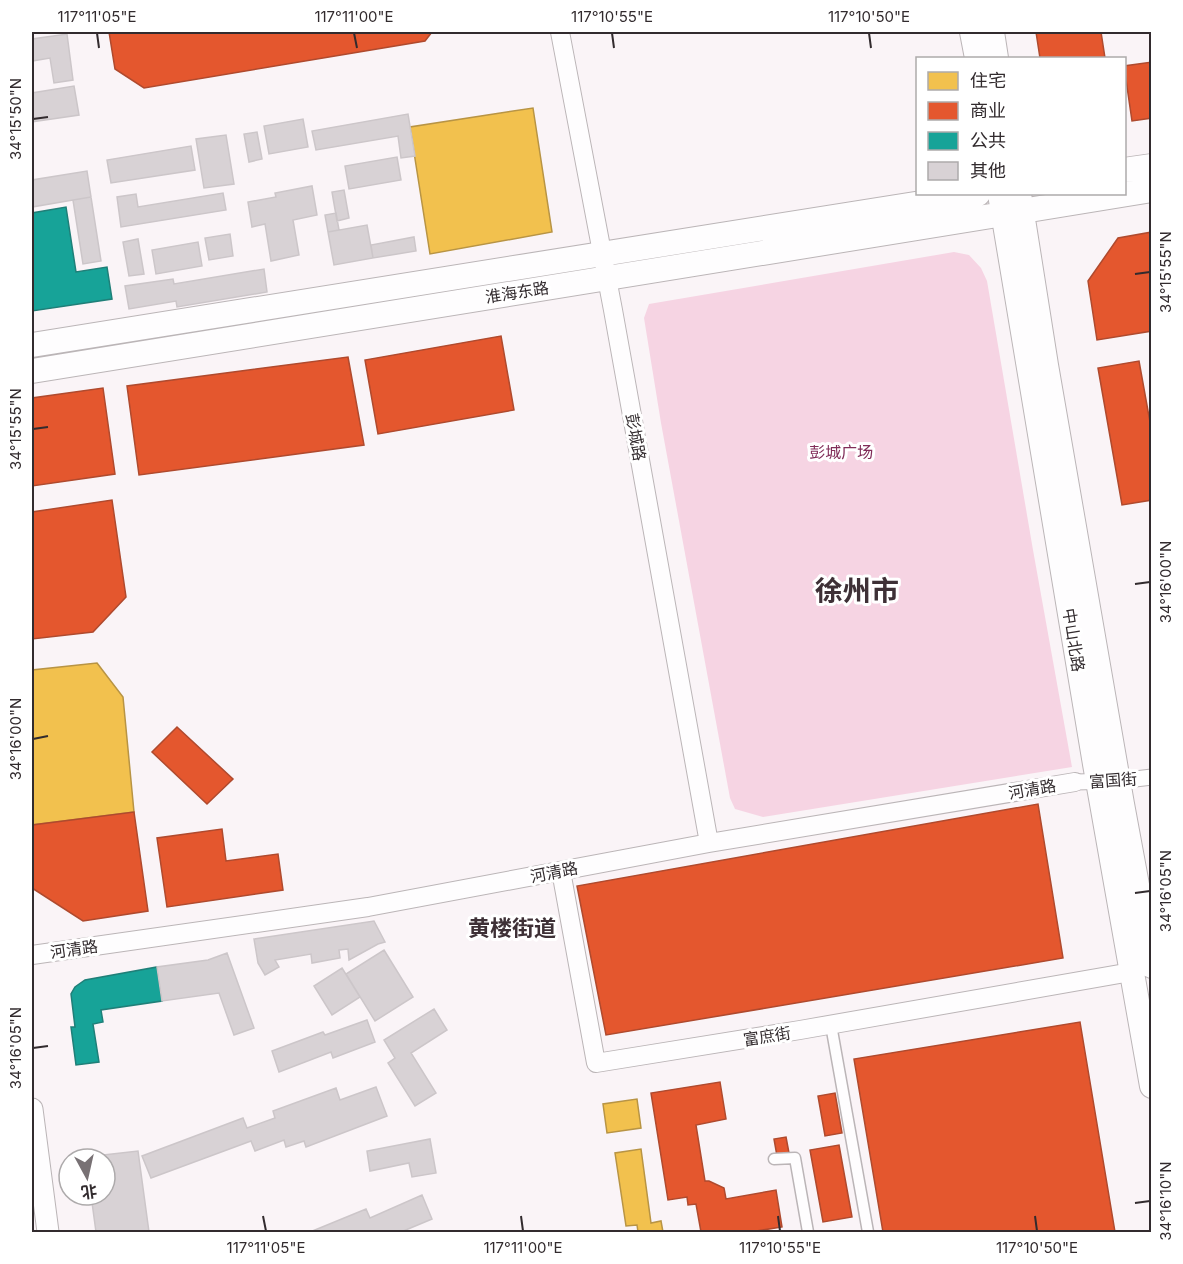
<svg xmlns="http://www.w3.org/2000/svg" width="1183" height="1264" viewBox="0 0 1183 1264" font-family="Inter,'Noto Sans SC',sans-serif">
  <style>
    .green { fill: #f6d4e3 }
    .homes { fill: #f2c14e; stroke: #b89444; stroke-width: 1.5 }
    .shops { fill: #e4572e; stroke: #af4a2e; stroke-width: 1.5 }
    .public { fill: #17a398; stroke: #1f7f78; stroke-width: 1.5 }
    .building { fill: #d8d2d5; stroke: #ccc6c9; stroke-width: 1.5 }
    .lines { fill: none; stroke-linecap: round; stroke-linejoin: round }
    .pedestrian-casing { stroke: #bbb5b7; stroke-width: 13 }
    .minor-casing { stroke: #bbb5b7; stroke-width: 17 }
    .tertiary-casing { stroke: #bbb5b7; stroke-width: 20 }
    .secondary-casing { stroke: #bbb5b7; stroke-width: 23 }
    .primary-casing { stroke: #bbb5b7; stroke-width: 26 }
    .pedestrian { stroke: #fefdfe; stroke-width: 10 }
    .minor { stroke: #fefdfe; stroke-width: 15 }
    .tertiary { stroke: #fefdfe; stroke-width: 18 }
    .secondary { stroke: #fefdfe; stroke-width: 21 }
    .primary { stroke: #fefdfe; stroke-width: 24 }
    .ticks { fill: none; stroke: #322b2e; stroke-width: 2 }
    .labels { text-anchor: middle; stroke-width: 6; stroke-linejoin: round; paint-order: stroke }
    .street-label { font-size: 16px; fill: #322b2e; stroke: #fff }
    .park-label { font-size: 16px; fill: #812d59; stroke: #fff }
    .district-label { font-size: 22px; font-weight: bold; fill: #3e3036; stroke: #fff }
    .town-label { font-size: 28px; font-weight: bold; fill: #3e3036; stroke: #fff }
    .neatline { fill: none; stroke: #322b2e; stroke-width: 2 }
    .ticks-label { font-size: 15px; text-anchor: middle; fill: #322b2e }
  </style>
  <rect width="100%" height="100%" fill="#faf4f7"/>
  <path class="green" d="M954,252L969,255L981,268L987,281L1033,550L1072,767L763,817L735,809L730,798L661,423L644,318L649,304Z"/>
  <path class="homes" d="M533,108L552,232L430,254L410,127Z
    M97,663L123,697L134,812L32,825V670Z
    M637,1099L641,1128L607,1133L603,1104Z
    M641,1149L651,1223L661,1221L663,1232H638L637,1225L626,1226L615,1153Z"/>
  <path class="shops" d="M109,32H432L425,41L144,88L115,69Z
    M1036,32H1101L1105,58H1040Z
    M1152,62V118L1132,121L1124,66Z
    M1152,232V331L1097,340L1088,281L1118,238Z
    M501,336L514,410L378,434L365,360Z
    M348,357L364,445L139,475L127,386Z
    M1139,361L1152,433V500L1122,505L1098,368Z
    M103,388L115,474L32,486V398Z
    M112,500L126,597L93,632L32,639V512Z
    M177,727L233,779L207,804L152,752Z
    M1038,804L1063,958L606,1035L577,886Z
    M134,812L148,911L83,921L32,888V825Z
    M222,829L226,861L278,854L283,890L167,907L157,838Z
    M1080,1022L1115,1232H883L854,1059Z
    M720,1082L726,1119L696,1125L705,1181H709L724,1188L726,1199L776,1190L782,1227L750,1232H701L696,1204L688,1205L687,1197L668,1200L651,1093Z
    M835,1093L842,1133L825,1136L818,1096Z
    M786,1137L789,1153L777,1156L774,1139Z
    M839,1145L852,1217L823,1222L810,1150Z"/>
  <path class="public" d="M66,207L76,272L107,267L112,299L32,311V213Z
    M157,967L162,1001L101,1010L103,1022L93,1024L99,1062L76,1065L71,1027H75L71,994L75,987L85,980Z"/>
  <path class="building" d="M67,34L73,80L54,83L50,58L32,61V39Z
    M74,86L79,115L32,122V93Z
    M408,114L415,156L401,158L398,136L316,150L312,131Z
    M303,119L308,147L269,154L264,126Z
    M257,132L262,159L249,162L244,134Z
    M226,135L234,184L204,188L196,139Z
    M191,146L195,170L111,183L107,160Z
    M397,157L401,180L349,189L345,166Z
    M87,171L91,197L32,207V180Z
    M312,186L317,215L293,220L299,255L271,261L265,224L252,227L248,202L276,197L275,193Z
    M344,190L349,218L337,221L332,192Z
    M223,193L226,210L121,227L117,197L136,194L138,207Z
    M91,197L101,261L83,264L73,200Z
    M336,213L339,230L328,232L325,215Z
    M367,225L373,258L334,265L328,232Z
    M230,234L233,256L209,260L205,238Z
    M414,237L416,251L373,258L371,245Z
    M138,239L144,274L129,276L123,242Z
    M198,242L202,266L156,274L152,250Z
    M264,269L267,292L177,307L176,301L129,309L125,286L173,279L174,284Z
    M374,921L385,942L378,944L349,960L348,949L339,950L340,958L312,963L311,954L275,960L279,967L265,975L258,963L254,939Z
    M384,950L413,997L375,1021L346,974Z
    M227,953L254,1028L234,1035L219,993L162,1001L157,967L208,960Z
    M342,968L360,997L332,1015L314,986Z
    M434,1009L447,1030L411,1053L436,1093L415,1106L388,1063L395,1058L384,1040Z
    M367,1020L375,1042L333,1058L331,1052L279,1072L272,1051L323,1032L325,1035Z
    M376,1087L387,1116L306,1147L304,1141L286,1147L284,1140L255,1151L251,1141L151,1178L142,1156L243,1118L247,1128L275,1118L273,1111L336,1088L340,1100Z
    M430,1139L436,1173L412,1177L409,1163L370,1171L367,1151Z
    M138,1151L149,1232H96L91,1195H105V1159H86V1157Z
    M422,1195L432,1219L401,1232H310L366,1209L370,1218Z"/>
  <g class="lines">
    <defs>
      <path id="pedestrian" d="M831,1025L868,1232
        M774,1159L795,1158L808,1232"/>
      <path id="minor" d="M1075,782L1118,781L1152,777"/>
      <path id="tertiary" d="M560,32L613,310L709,843
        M561,871L596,1063L800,1030L1131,972
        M32,955L368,907L709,843L1075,782"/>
      <path id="secondary" d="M32,1109L48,1232"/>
      <path id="primary" d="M972,32L977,58
        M992,32L996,58
        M1124,170L1152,166
        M1000,194L1095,764L1152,1086
        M1019,194L1046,365L1122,804L1152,966
        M32,345L978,194
        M32,371L1152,190"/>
    </defs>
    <use href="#pedestrian" class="pedestrian-casing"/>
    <use href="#minor" class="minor-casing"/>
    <use href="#tertiary" class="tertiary-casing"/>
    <use href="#secondary" class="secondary-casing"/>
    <use href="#primary" class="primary-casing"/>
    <use href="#pedestrian" class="pedestrian"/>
    <use href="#minor" class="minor"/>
    <use href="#tertiary" class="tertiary"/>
    <use href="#secondary" class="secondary"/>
    <use href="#primary" class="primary"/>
  </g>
  <path class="ticks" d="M97,33L99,48M354,33L357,48M612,33L614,48M869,33L871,48M33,119L48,117M1135,274L1150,272M33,429L48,427M1135,584L1150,582M33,739L48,736M1135,893L1150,891M33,1048L48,1046M1135,1203L1150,1201M263,1216L266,1231M521,1216L523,1231M778,1216L780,1231M1035,1216L1037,1231"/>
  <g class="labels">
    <g class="street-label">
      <text transform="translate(517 292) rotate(-9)" y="6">淮海东路</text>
      <text transform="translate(636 437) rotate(80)" y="6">彭城路</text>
      <text transform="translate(1074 640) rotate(81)" y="6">中山北路</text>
      <text transform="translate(1113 780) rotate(-4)" y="6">富国街</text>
      <text transform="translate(1032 789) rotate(-10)" y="6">河清路</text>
      <text transform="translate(554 872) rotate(-11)" y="6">河清路</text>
      <text transform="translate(74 949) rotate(-8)" y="6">河清路</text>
      <text transform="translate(767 1036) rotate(-9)" y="6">富庶街</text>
    </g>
    <g class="park-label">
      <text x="841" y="458">彭城广场</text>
    </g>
    <g class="district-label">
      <text x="512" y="936">黄楼街道</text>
    </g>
    <g class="town-label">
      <text x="857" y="601">徐州市</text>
    </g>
  </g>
  <rect width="1183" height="1264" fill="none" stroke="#ffffff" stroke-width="66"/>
  <rect x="916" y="57" width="210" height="138" fill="#ffffff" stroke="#adaaab" stroke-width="1.5"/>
  <rect x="928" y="72" width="30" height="18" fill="#f2c14e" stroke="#adaaab" stroke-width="1.5"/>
  <text x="970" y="87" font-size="18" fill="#322b2e">住宅</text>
  <rect x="928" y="102" width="30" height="18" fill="#e4572e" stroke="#adaaab" stroke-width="1.5"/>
  <text x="970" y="117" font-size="18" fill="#322b2e">商业</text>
  <rect x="928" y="132" width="30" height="18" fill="#17a398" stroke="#adaaab" stroke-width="1.5"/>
  <text x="970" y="147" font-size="18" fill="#322b2e">公共</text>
  <rect x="928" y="162" width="30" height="18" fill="#d8d2d5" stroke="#adaaab" stroke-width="1.5"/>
  <text x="970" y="177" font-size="18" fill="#322b2e">其他</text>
  <g transform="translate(87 1177) rotate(172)"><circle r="28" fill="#ffffff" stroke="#adaaab" stroke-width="1.5"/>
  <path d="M0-4.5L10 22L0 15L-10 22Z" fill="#787174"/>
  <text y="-9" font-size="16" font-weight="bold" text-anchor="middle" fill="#322b2e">北</text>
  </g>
  <rect x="33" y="33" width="1117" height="1198" class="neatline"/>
  <g class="ticks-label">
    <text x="97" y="22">117°11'05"E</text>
    <text x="354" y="22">117°11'00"E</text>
    <text x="612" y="22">117°10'55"E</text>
    <text x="869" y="22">117°10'50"E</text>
    <text transform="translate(16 119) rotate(-90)" y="5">34°15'50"N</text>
    <text transform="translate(1166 272) rotate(-90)" y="5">34°15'55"N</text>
    <text transform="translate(16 429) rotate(-90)" y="5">34°15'55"N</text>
    <text transform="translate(1166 582) rotate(-90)" y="5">34°16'00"N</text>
    <text transform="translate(16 739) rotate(-90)" y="5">34°16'00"N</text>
    <text transform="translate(1166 891) rotate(-90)" y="5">34°16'05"N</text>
    <text transform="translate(16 1048) rotate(-90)" y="5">34°16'05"N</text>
    <text transform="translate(1166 1201) rotate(-90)" y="5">34°16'10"N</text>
    <text x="266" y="1253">117°11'05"E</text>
    <text x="523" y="1253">117°11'00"E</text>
    <text x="780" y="1253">117°10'55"E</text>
    <text x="1037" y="1253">117°10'50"E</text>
  </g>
</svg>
